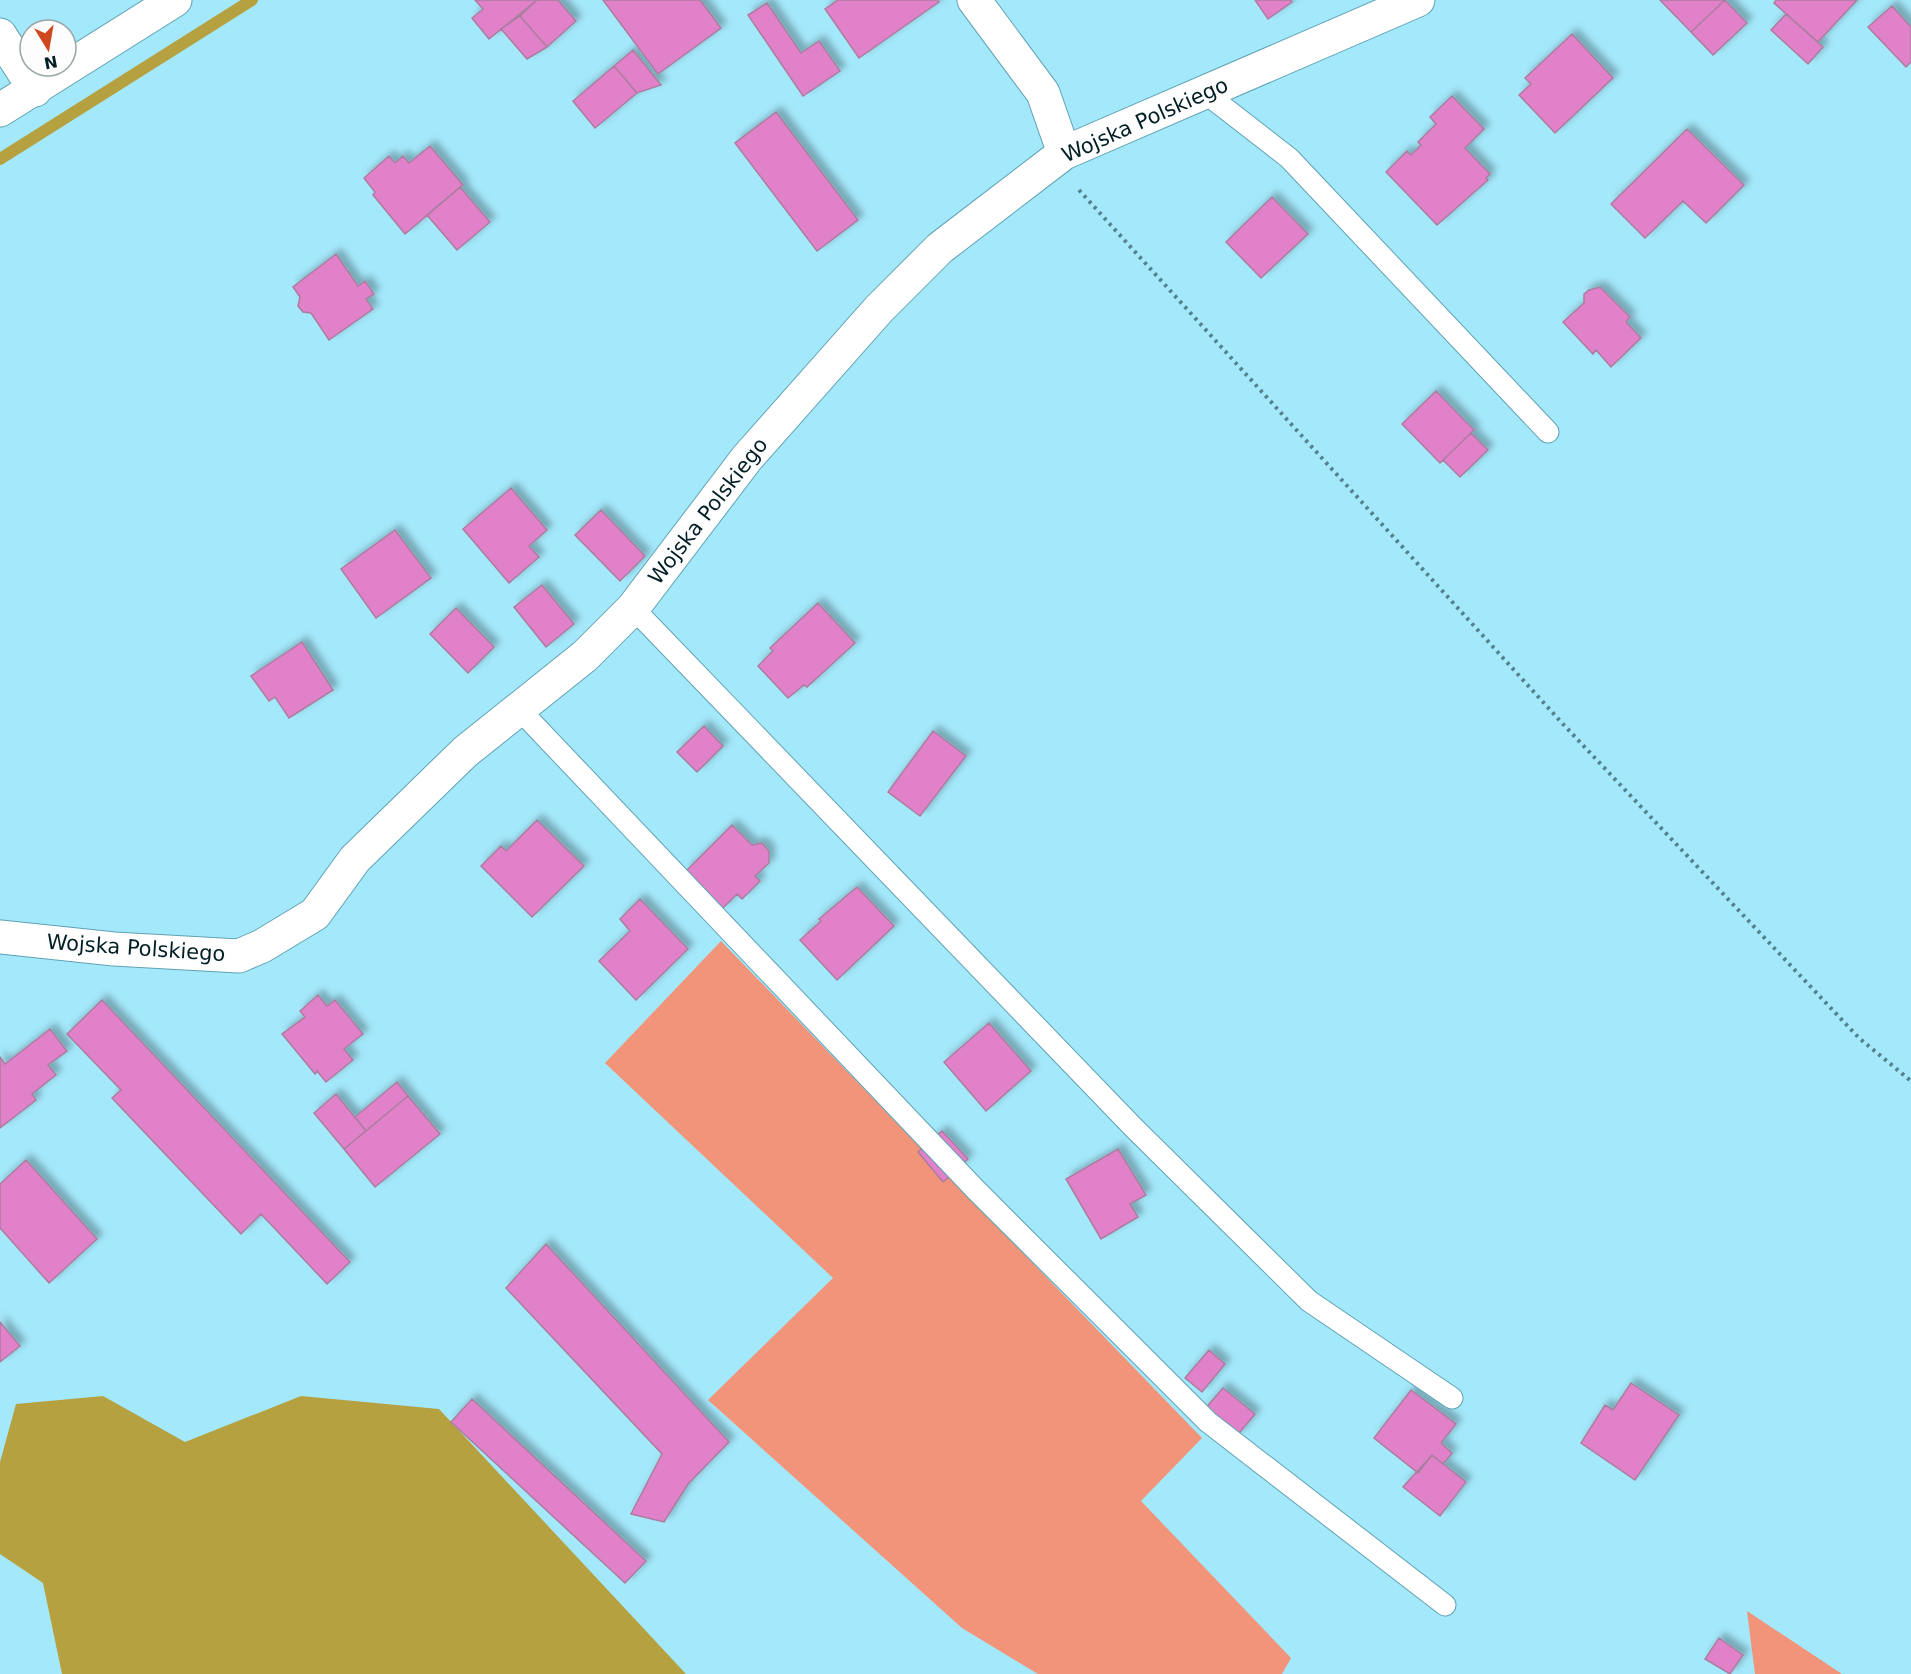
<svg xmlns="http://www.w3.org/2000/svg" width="1911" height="1674" viewBox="0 0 1911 1674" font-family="'DejaVu Sans',sans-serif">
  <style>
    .green { fill: #f29479 }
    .water { fill: #b6a141 }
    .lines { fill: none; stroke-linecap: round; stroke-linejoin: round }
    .stream { stroke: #b6a141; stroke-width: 12 }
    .building { fill: #e181c9; stroke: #ab7d9e; stroke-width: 1.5; filter: url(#shadow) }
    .service-casing { stroke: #5fa2b4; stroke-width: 23 }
    .minor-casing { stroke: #5fa2b4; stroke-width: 35 }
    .tertiary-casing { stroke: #5fa2b4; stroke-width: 35 }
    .path { stroke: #53828f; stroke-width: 4; stroke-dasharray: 3 4.5; stroke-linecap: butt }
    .service { stroke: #fff; stroke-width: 21 }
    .minor { stroke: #fff; stroke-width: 33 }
    .tertiary { stroke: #fff; stroke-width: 33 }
    .labels { text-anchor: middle; stroke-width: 4.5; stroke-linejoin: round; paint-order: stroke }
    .street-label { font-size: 21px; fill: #021e25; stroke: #fdfdfd }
  </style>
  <defs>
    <filter id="shadow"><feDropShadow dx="5.5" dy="-5.5" stdDeviation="3" flood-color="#0004"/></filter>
  </defs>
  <rect width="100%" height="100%" fill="#a4e8fb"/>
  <path class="green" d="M721,941L1202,1438L1141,1501L1291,1658L1282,1674H1038L962,1628L708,1400L833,1278L605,1063Z
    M1747,1611L1842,1674H1755Z"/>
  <path class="water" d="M103,1396L185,1442L301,1396L439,1409L686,1674H62L43,1583L0,1554V1462L16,1404Z"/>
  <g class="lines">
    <path class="stream" d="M0,159L252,0"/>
  </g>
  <path class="building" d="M475,0H537L489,39L472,18L483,9Z
    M537,0H558L576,21L547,47L520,16Z
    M603,0H700L721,28L658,74Z
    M838,0H937L939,2L859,58L825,9Z
    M1255,0H1291L1292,2L1268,19Z
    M1660,0H1725L1691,32Z
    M1725,0L1747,23L1713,55L1691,32Z
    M1776,0H1857L1818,42L1774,3Z
    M767,3L801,53L819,41L840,71L803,96L748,15Z
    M1892,6L1911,27V62L1906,67L1868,27Z
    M1786,14L1823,47L1808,64L1771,30Z
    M520,16L547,47L527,59L501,29Z
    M1572,34L1613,78L1555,133L1519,95L1531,84L1525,78Z
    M633,50L661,85L637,93L614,66Z
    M614,66L637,93L595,128L573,101Z
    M1452,96L1484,129L1465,148L1490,174L1486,178L1488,180L1437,225L1386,172L1407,151L1411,155L1421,145L1418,142L1436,124L1430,117Z
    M776,112L858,220L817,251L735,143Z
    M1687,129L1744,185L1706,223L1683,201L1645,238L1611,204Z
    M430,146L463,185L405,234L373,195L375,192L364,178L389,156L395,163L403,156L409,163Z
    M460,187L490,222L457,250L427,215Z
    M1272,197L1308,234L1261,278L1226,242Z
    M336,254L358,286L365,281L374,294L366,299L373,309L329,340L311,313L303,312L298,306L300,297L293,287Z
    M1600,287L1630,317L1626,322L1641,338L1611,367L1596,350L1593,354L1563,322L1584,303V294L1589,290Z
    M1436,391L1474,430L1440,463L1402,424Z
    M1471,433L1488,450L1460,477L1443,460Z
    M511,488L547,530L529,546L539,557L509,583L463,529Z
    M601,510L645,556L620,581L575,535Z
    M395,530L431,578L376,618L341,569Z
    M542,585L574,624L546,647L514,607Z
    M818,603L855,643L807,687L804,685L788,698L758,666L773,651L770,648Z
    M456,608L494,647L468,673L430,634Z
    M302,642L333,690L289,718L275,697L269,701L251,676Z
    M704,726L723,746L697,772L677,752Z
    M933,731L966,756L920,816L888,792Z
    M537,820L584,866L532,917L481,866L501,846L506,851Z
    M732,825L752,845L762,843L769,851V863L755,876L760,881L742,899L737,894L722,909L685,872Z
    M857,887L894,926L837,980L800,940L821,921L819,919Z
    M640,899L688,949L636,1000L599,961L630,931L620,919Z
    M318,995L327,1006L335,1000L363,1034L344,1049L353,1060L326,1082L317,1071L315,1074L282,1034L305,1017L300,1011Z
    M102,1000L350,1262L327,1284L261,1214L241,1234L112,1098L121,1090L67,1034Z
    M989,1023L1031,1071L986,1111L944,1062Z
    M50,1029L67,1051L48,1065L56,1075L32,1094L36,1100L0,1128V1057L5,1064Z
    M397,1082L408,1096L366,1131L355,1117Z
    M336,1094L366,1131L344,1149L314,1113Z
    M408,1096L440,1134L375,1187L344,1149Z
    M942,1131L968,1159L943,1182L918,1152Z
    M1118,1149L1146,1195L1130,1204L1138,1217L1101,1239L1066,1179Z
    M26,1160L97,1239L49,1283L0,1228V1184Z
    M546,1244L729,1442L688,1484L664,1522L631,1514L662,1454L506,1288Z
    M0,1322L20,1346L0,1362Z
    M1209,1350L1225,1364L1202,1392L1185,1378Z
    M1631,1383L1679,1415L1635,1480L1581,1443L1605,1405L1613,1410Z
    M1223,1388L1255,1414L1236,1437L1204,1410Z
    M1411,1390L1456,1424L1441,1443L1452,1453L1443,1464L1432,1455L1418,1473L1374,1438Z
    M472,1399L646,1561L625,1583L451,1422Z
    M1432,1455L1466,1482L1440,1516L1403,1487Z
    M1719,1638L1743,1655L1730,1674L1705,1659Z"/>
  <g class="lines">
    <defs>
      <path id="service" d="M1204,92L1289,158L1548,432
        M633,608L1133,1127L1309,1301L1452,1398
        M518,708L976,1190L1208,1422L1445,1605"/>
      <path id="minor" d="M974,0L1043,93L1064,153
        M0,35L35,90
        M0,937L114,949L239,956L262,946L315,914L355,859L465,752L585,656L633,608L747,458L879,309L940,248L1064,153L1418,0"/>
      <path id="tertiary" d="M0,110L175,0"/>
    </defs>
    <use href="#service" class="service-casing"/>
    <use href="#minor" class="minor-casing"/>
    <use href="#tertiary" class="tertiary-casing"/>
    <path class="path" d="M1079,190L1562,723L1859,1038L1911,1081"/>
    <use href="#service" class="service"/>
    <use href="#minor" class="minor"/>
    <use href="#tertiary" class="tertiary"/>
  </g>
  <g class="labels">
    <g class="street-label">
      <text transform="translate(1145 120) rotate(-24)" y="7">Wojska Polskiego</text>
      <text transform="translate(708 511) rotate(-52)" y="7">Wojska Polskiego</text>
      <text transform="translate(136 948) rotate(4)" y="7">Wojska Polskiego</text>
    </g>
  </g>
  <g transform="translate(48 48) rotate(169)"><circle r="28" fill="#fdfdfd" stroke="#99a4a7" stroke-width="1.5"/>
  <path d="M0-4.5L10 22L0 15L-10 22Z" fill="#cf471c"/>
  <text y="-9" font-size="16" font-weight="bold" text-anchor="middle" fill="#021e25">N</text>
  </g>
</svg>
